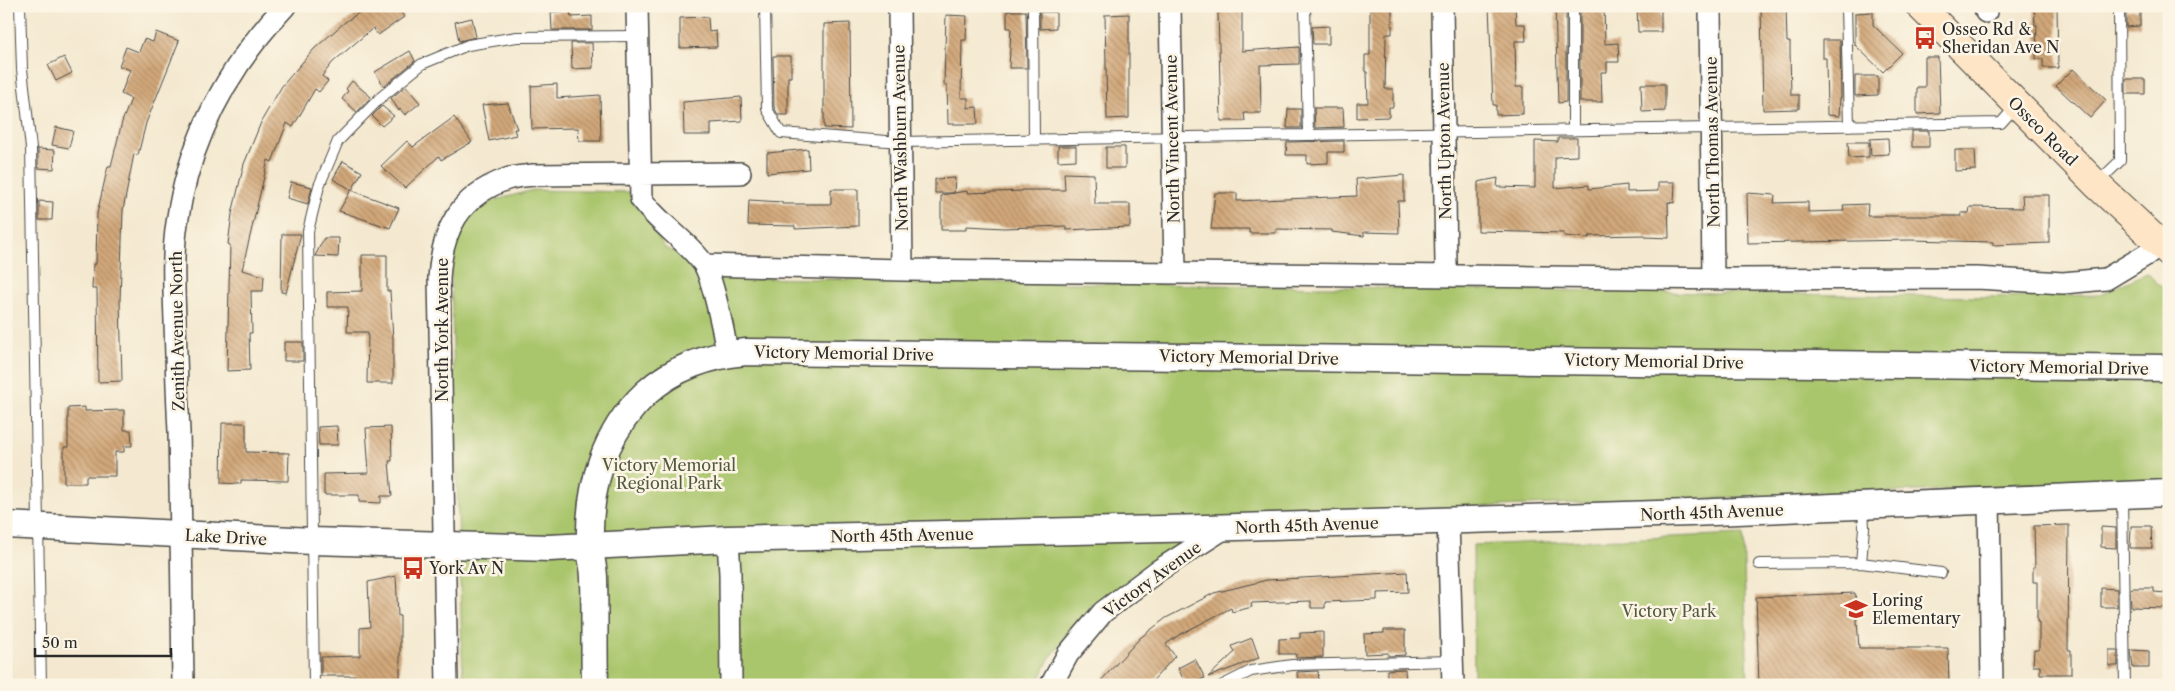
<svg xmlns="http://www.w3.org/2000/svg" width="2175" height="691" font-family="'Libre Caslon Text',serif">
<defs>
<pattern id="building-back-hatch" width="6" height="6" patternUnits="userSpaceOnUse" patternTransform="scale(1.25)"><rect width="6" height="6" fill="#d2a87a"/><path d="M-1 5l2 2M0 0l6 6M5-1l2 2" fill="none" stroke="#ab8964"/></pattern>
</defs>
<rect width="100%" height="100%" fill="#fcf5e5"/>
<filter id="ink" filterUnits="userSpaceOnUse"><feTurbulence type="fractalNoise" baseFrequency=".02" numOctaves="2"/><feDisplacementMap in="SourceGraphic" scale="10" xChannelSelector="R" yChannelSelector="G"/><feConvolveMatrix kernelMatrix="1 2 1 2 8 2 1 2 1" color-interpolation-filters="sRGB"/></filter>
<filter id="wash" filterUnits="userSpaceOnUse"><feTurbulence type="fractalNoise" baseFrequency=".0096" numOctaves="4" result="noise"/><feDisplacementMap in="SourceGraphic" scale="20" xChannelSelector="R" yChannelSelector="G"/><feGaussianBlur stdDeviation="1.12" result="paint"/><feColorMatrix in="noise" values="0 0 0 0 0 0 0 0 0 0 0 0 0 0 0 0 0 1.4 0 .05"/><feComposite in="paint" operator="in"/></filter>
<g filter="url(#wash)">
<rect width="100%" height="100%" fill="#f4e9d0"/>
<path fill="#aac66d" stroke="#6a784c" d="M533,190L629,192L665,248L705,265L751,278L1980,297L2098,295L2147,273L2169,294V482L1248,515L1151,565L1093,607L1049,659L1037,685H463L451,275L452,246L473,214L492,201Z
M1743,534L1748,685H1474L1473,545Z"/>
<g id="blocks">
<path fill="url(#building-back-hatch)" d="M369,6H397L404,17L378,35L373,28L333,62L322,76L328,81L319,92L315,89L293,127L287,123L272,162L268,160L242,270L264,276L263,291H251L252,333H249L250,370L227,371L230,245L228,244L232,214L244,164L262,120L282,86L314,49L345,22Z
M1489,6H1515L1516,24H1525L1526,41H1515L1516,87H1523V114L1496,115V105H1493Z
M1555,6H1566V102L1558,103Z
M1580,6H1604L1605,44L1618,43L1619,62H1607V72H1601L1602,102H1580Z
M1761,6H1786L1787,42H1790V51L1791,95H1799V109L1763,110Z
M2034,6H2057L2058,68H2043V59H2036L2037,25H2035Z
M1392,7V34H1386L1385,89H1393V107H1389V117L1357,118V103H1368L1367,72H1365V55H1370V8Z
M1637,7H1661V32H1638Z
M2140,9V26L2126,27V10Z
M570,11L571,17L592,16V30H552L551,12Z
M1007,11H1026L1027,68H1009L1011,28H1007Z
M1218,11H1242V51L1299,47V64L1260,65L1261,113H1244L1245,121H1221Z
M1040,12H1056V28L1040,29Z
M1873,12V25L1902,53L1883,72L1855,45V13Z
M1129,14V118L1107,119L1105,15Z
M946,15L967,16L966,40H962L961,98H968V108L977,107L978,124H948L947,85H944Z
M708,17L709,32L716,31L717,47L680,48V18Z
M472,18L476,37L459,41L455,22Z
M850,23L851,129L824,128V24Z
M1329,26V44H1313L1312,27Z
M156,32L179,41L146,123L138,155L134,154L123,210L120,300L122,381L98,382L97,289H92L93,264H96L97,214L108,166H111L122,122L131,99L121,94L130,70L119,66L126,47L139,52L144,39L153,42Z
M1823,40H1840L1841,98H1840L1839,116L1827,115L1826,58H1823Z
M571,43H592L593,68L572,69Z
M410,51L415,61L384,86L375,72Z
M773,56H791V77H788V115H778L774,107Z
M64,57L72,73L56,81L48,65Z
M1925,57H1938L1940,113L1917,114V87H1925Z
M2073,69L2106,100L2090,118L2056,86Z
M1855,76H1878V95L1855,96Z
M2126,79H2145V94H2126Z
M352,81L371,97L357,112L342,99L348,91L346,89Z
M557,84V98L600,95L601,141H579L578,128L532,129L531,86Z
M1641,84H1665V111L1642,112Z
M406,86L420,103L405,115L400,109L399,111L391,98Z
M741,97L742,121L711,123V135H684L683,102Z
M508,103L517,129H514L516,135L489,141L482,105Z
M382,106L394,116L382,126L372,116Z
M1314,108H1343L1344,127L1315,128Z
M1288,109H1301V128H1287Z
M454,117L472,142L441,160L439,156L405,188L381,166L407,141L413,147Z
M56,127L73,131L69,148L52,145Z
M1912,131H1929V147H1912Z
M1558,138H1577V156L1555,157V188L1589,185V189L1627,185V192L1658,191V182H1675L1674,203L1668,202L1669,238L1645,237V235L1589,236V238L1564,236V233L1478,231V182L1498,178L1497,187L1535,188V141L1558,142Z
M1888,138L1889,154L1871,155L1870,139Z
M1344,141V152H1328V163L1307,164V155H1286L1287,142Z
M1848,142H1869V157L1849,158Z
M1058,146H1076V160L1058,161Z
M1106,147H1125V168H1106Z
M38,149L55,150L54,169L38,168Z
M808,149L809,169L767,173V153Z
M1955,150H1975L1976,170L1955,171Z
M343,161L362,172L352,190L333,179Z
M1064,173L1094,174L1095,204H1130V227L1066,230V226L1004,228L966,226V230H941V195L967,191V193L1022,191V190H1065Z
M1404,175V201H1398L1399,233L1364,232V236L1332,232V230L1276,229V233H1249V229H1211L1215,193H1237V201L1357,196L1356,179Z
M955,178L954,193H935V179Z
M291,182L312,187L308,204L287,198Z
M831,189H858V226L795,229V226L748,225L749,200L782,202V204H831Z
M351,190L399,208L390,228L339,211Z
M1747,193L1775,195L1774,203L1808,202V212L1844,211L1843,205L1868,204L1867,216H1961V213H1969L1970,207L2023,208L2022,195H2049V243L1993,245V242L1910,240L1748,243Z
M39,201L53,202L52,220H39Z
M282,234H301L286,293L281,292Z
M324,238H339L338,257L315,256Z
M362,255H387V291H390L393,339V383H367L368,332H347L348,307H327V292L362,291Z
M284,342H303V361H284Z
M85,407V411L124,410V430H131L132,446H124V452H115V476H86V483H64V447H68V408Z
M222,423H246V452L289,453L288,481L241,480V484L221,483Z
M337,426L338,445H319L318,427Z
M391,427L392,461H389L392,496H381V503L359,502V495H324V474L369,473L366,428Z
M2069,525L2068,650H2071V674H2040V666H2033L2034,650H2039V622H2037V582H2033V567H2035L2034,526Z
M2131,526H2151L2152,548H2130Z
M2101,527L2116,528V548L2101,547Z
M1407,572L1408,592L1377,593V600L1325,602V608H1311V601L1251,603L1252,607L1232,612L1231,608L1179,635L1166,644L1175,656L1149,685H1097L1140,638L1166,618L1214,593L1267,580Z
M396,576L398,616H400V685H355V676H321V657L360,656V628L370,627L368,582Z
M2101,588L2117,589V607H2101Z
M2133,588H2154V592L2166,593V608L2131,607L2130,589Z
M1855,593L1859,648H1948L1949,685H1759L1756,597Z
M1384,630H1405V655L1388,656V653L1365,654L1364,634L1384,633Z
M1323,632V657L1296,658V654H1279V639L1300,638V633Z
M1252,638L1259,658L1208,677L1235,652L1232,646Z
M2109,650H2118V666H2109Z
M2131,650L2149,651V668H2133Z
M1195,659L1205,678L1186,685L1178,668Z
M1405,669L1406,685H1387V670Z
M1318,671L1319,685H1298L1297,672Z"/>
</g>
</g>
<g filter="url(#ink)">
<use href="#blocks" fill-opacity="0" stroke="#494844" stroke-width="1"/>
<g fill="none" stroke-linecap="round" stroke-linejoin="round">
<defs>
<path id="service" d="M20,6L22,69L31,148L41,685
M765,6L767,109L781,133L900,142L2001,123L2017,105
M1033,6L1034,138
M1305,6L1308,135
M1573,6V131
M1846,6L1849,126
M2097,183L2120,161L2119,6
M2122,497L2125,685
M1861,563L1864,528L1863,507
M1759,564L1861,563L1941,573
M314,685L308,231L319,186L338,141L380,98L422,64L468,45L517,37L638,36
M1223,685L1251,671L1292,665L1452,661"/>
<path id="minor" d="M637,6L641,199C658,223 685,239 703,263C712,275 725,337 727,354
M899,6L902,270
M1170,6L1175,272
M1442,6L1446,264L1448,276
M1710,6L1713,278
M1985,6L1986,12
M705,265L902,270L1738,279L1977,278L2063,283L2106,279L2146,255L2160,244
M1989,500L1992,685
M1448,520L1453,685
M728,539L730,574L731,685
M183,685C182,600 181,516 179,431C177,394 176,358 175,321C174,289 172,255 177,223C189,139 228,67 285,6
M447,685L439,278C442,230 459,196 507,179C515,176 526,176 534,175L740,173
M1051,685L1068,654L1103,612L1159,570L1225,528"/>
<path id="tertiary" d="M6,525L312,541L549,548L728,539L1206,528L1690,513L2169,493
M595,685C594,649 595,614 594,578C594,567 590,556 590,545C588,487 604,433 646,393C673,368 710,355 746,352L2169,368"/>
<path id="secondary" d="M1920,6L2096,184L2169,252"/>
</defs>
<use href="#service" stroke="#494844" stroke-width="12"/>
<use href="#minor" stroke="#494844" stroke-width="24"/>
<use href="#tertiary" stroke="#494844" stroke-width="29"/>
<use href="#secondary" stroke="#494844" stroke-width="30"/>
<use href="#service" stroke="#fff" stroke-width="10"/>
<use href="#minor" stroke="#fff" stroke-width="21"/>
<use href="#tertiary" stroke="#fff" stroke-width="26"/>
<use href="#secondary" stroke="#fde5c5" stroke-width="28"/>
</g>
</g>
<defs>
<symbol id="bus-bare" viewBox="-9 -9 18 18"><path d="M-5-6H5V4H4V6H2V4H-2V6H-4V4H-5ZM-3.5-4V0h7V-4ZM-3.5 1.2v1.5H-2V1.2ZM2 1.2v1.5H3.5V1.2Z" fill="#c8321e" stroke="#fcf5e5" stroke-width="2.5" paint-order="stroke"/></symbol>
<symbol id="school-bare" viewBox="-9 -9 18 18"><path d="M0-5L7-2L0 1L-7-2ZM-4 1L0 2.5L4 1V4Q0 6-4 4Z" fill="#c8321e" stroke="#fcf5e5" stroke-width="2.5" paint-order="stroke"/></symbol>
</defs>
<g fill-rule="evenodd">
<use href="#bus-bare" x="1909" y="22" width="32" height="32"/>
<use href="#bus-bare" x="397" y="552" width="32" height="32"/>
<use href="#school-bare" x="1840" y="593" width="32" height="32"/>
</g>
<g text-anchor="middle" stroke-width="5" stroke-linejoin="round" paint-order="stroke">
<g font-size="16" fill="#2b2b2b" stroke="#fcf5e5" text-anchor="start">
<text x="1942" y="35">Osseo Rd &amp;<tspan x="1942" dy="18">Sheridan Ave N</tspan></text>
<text x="429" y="574">York Av N</text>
<text x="1872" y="606">Loring<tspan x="1872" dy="18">Elementary</tspan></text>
</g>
<g font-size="16" fill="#2b2b2b" stroke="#fcf5e5">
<text transform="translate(2043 131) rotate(45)" y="6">Osseo Road</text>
<text transform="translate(900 138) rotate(-91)" y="6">North Washburn Avenue</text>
<text transform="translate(1172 139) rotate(-91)" y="6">North Vincent Avenue</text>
<text transform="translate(1444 141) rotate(-91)" y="6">North Upton Avenue</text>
<text transform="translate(1712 142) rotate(-91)" y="6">North Thomas Avenue</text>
<text transform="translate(442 330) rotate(-90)" y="6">North York Avenue</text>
<text transform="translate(177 331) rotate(-91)" y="6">Zenith Avenue North</text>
<text transform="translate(844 353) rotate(1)" y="6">Victory Memorial Drive</text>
<text transform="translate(1249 357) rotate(1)" y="6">Victory Memorial Drive</text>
<text transform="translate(1654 361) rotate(1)" y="6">Victory Memorial Drive</text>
<text transform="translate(2059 367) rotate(1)" y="6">Victory Memorial Drive</text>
<text transform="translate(1712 512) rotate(-2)" y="6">North 45th Avenue</text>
<text transform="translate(1307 525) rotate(-2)" y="6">North 45th Avenue</text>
<text transform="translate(902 535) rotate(-1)" y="6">North 45th Avenue</text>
<text transform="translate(226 537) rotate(3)" y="6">Lake Drive</text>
<text transform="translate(1152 579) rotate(-36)" y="6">Victory Avenue</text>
</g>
<g font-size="16" fill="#515a3f" stroke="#fcf5e5">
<text x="669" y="471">Victory Memorial<tspan x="669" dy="18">Regional Park</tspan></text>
<text x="1669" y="617">Victory Park</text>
</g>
</g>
<rect width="2175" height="691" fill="none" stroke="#fcf5e5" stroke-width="25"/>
<path d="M35 648v8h136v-8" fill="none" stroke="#2b2b2b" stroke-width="2.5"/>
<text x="42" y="648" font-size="15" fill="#2b2b2b" stroke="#fcf5e5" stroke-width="4" paint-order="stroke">50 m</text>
</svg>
